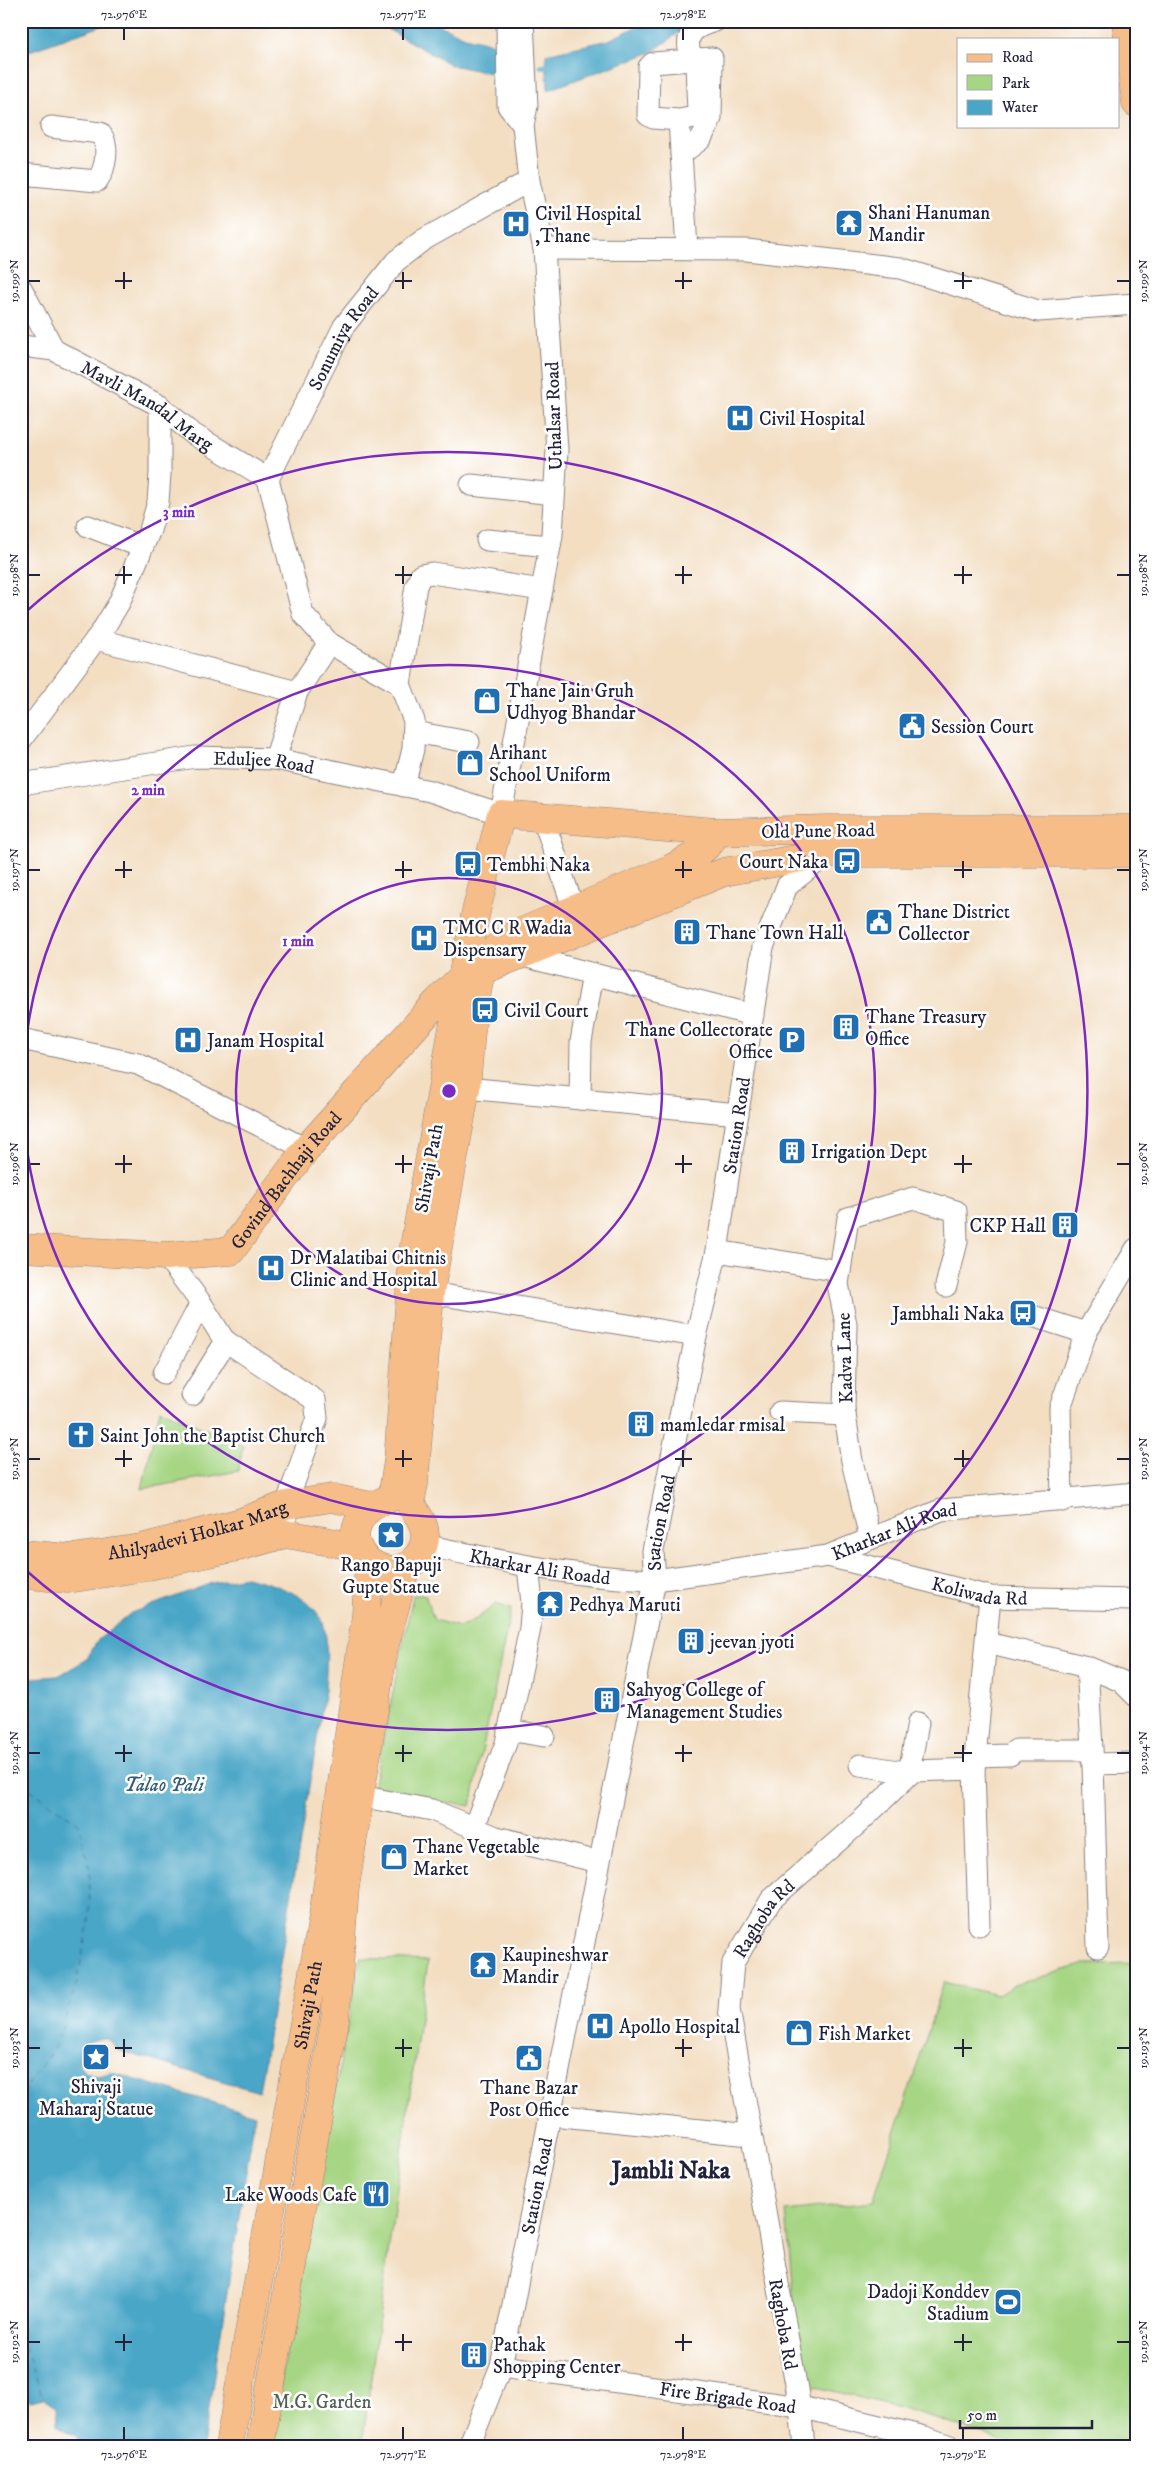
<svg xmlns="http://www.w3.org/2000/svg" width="1157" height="2467" font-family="'IM FELL DW Pica',serif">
<rect width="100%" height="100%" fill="#fff"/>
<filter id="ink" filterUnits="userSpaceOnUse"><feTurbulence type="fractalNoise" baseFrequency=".02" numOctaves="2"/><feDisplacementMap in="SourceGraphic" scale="10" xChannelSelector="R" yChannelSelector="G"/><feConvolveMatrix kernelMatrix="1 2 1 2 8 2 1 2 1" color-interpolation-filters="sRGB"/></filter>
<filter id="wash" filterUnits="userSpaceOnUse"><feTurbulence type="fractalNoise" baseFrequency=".0096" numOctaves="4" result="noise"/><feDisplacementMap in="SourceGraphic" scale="20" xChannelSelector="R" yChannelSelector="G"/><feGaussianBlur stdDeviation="1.12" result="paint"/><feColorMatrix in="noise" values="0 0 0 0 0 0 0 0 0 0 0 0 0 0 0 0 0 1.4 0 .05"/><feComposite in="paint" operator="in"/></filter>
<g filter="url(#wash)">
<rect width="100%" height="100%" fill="#f3dec2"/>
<path fill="#a6d583" stroke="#647c5f" d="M160,1409L243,1446L238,1471L142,1489Z
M413,1595H425L434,1620L460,1627L478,1618L496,1604L511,1609L471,1806L372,1793Z
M360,1958L428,1961L363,2437L359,2446H268Z
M1136,1963V2446H1022L886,2404L808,2385L799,2371L786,2211L873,2201L944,1982L998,1995L1014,1985L1085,1964Z"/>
<path fill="#48a6c7" stroke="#356481" d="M33,21H116L21,54V26Z
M373,21H431L465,37L494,44L495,74L451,65Z
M648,21H695L652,52L548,90L546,54L609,40Z
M246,1577C273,1584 304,1592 320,1617C330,1631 326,1673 325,1690L259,2092L117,2050L112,2042L104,2038C62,2042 79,2089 110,2072L255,2115L203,2446H80L77,2437L57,2425L56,2408L43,2398L31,2401L21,2399V1670L31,1678L58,1676L86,1660L98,1640L131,1613L212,1583Z"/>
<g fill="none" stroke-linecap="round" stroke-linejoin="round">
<path stroke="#48a6c7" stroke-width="5.5" d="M541,66L554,67"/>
<path stroke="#335d7a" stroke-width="1" stroke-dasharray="6 5" stroke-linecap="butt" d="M21,1783L79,1824L90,1872L89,1920L77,1982L57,2043L21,2095
M21,2336L43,2398"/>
</g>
</g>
<g filter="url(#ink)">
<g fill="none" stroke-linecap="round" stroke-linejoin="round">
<defs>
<g id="minor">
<path d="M523,21L527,106L523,125"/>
<path d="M679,120L695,117L698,111L696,65L691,60L653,63L649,67L648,115L653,118L679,120L687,249"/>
<path d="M681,154L701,139L711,118L712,58L700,59L691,56C683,33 695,27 715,21"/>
<path d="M21,174L97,181C106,169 110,145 100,133L51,127"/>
<path d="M544,249L747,250L900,268L1038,311L1136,304"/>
<path d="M21,288L54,350"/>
<path id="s1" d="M21,346L54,350L160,406L193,434L268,479"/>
<path id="s2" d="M268,479L344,326L396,261L423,240L529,181"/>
<path d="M268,479L303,614L329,643L400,684"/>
<path d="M471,485L554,494"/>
<path d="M88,526L142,547"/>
<path d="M487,540L550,546"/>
<path d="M96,639L297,692"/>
<path d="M414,732L469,742"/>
<path d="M21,740L102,631L119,603L150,530L158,502L160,474V406"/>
<path d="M275,759L297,692L329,643"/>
<path id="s3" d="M21,784L195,757L275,759L430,791L501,814L552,535L557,450L544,249L529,181L523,125L508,106L507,21"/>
<path d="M404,786L413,749L414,721L400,684L416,586L421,575L432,573L542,590"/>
<path d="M543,818L574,910"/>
<path d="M520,955L593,974"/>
<path d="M21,1039L138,1064L306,1149"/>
<path d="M466,1088L738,1114"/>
<path d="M580,1099L581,1042L593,974L753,1015"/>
<path d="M717,1251L840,1271"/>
<path d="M166,1256L201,1303L224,1340L315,1400L317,1418L286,1505V1519"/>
<path d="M430,1293L696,1336"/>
<path d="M1023,1313L1086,1333"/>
<path d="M164,1373L201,1303"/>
<path d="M192,1395L226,1341"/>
<path d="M780,1412L845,1415"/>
<path d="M1062,1501L1060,1408L1086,1333L1136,1249"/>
<path d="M870,1538L852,1461L844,1408L846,1324L838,1284L848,1218L913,1198L956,1211L957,1242L946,1286"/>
<path id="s4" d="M424,1545C500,1561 577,1578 655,1580L828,1556L941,1510L1136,1493"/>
<path id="s5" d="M828,1556L990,1597L1136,1600"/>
<path d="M987,1643L1087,1667L1121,1681L1136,1696"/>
<path d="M1087,1667L1093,1764L1136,1763"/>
<path d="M508,1730L544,1736"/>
<path d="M975,1756L1010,1755L1016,1750H1091"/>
<path d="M1093,1764L1098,1947"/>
<path d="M860,1765L905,1772L908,1775"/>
<path d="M974,1769L979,1925"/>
<path d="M913,1771L910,1767L918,1723"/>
<path d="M360,1796L432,1810L496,1837L599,1862"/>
<path d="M474,1827L506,1743L530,1628L532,1603L528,1567"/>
<path d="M552,2115L750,2135"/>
<path id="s6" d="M501,2366L800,2407L925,2437L950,2446"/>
<path id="s7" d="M469,2446L501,2366L655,1580L653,1551L696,1336L717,1251L763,947L787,886L828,853"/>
<path id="s8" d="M804,2446L800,2407L729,2009L733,1963L771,1900L863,1819L913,1771L974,1769L990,1597"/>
</g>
<g id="major">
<path d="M1126,21L1136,103"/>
<path d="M1136,829H828L715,832L501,814L477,907L462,977L413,1252L398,1461L392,1497C382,1502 370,1505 363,1515C333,1554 400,1596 422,1549C430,1532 421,1518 410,1504L414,1484L430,1293L466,1088L472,1020L481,971L724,872L828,853H1136"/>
<path d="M483,969L496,948L512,936L670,869L699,853L710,843L715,832"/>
<path id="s9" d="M21,1248L166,1256L231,1251L306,1149L437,1002L462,977"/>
<path id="s10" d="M21,1554L72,1558L141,1548L241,1522L286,1505L332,1498L371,1506"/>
<path d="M21,1574L68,1579L139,1568L242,1546L286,1534L358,1547"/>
<path id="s11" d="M229,2446L323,1916L366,1615L369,1563"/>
<path d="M260,2446L335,2020L345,1887L384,1648L406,1566"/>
</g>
</defs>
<use href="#minor" stroke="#8a807e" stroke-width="23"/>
<use href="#major" stroke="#8a807e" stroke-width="29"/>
<use href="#minor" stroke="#fff" stroke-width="21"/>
<use href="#major" stroke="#f7bd88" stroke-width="28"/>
</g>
</g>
<path fill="none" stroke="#22223b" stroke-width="2" d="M124,28V40M403,28V40M683,28V40M124,272V289M403,272V289M683,272V289M963,272V289M28,281H40M115,281H132M395,281H412M675,281H692M954,281H972M1117,281H1130M124,566V584M403,566V584M683,566V584M963,566V584M28,575H40M115,575H132M395,575H412M675,575H692M954,575H972M1117,575H1130M124,861V878M403,861V878M683,861V878M963,861V878M28,870H40M115,870H132M395,870H412M675,870H692M954,870H972M1117,870H1130M124,1155V1173M403,1155V1173M683,1155V1173M963,1155V1173M28,1164H40M115,1164H132M395,1164H412M675,1164H692M954,1164H972M1117,1164H1130M124,1450V1467M403,1450V1467M683,1450V1467M963,1450V1467M28,1459H40M115,1459H132M395,1459H412M675,1459H692M954,1459H972M1117,1459H1130M124,1745V1762M403,1745V1762M683,1745V1762M963,1745V1762M28,1753H40M115,1753H132M395,1753H412M675,1753H692M954,1753H972M1117,1753H1130M124,2039V2057M403,2039V2057M683,2039V2057M963,2039V2057M28,2048H40M115,2048H132M395,2048H412M675,2048H692M954,2048H972M1117,2048H1130M124,2334V2351M403,2334V2351M683,2334V2351M963,2334V2351M28,2342H40M115,2342H132M395,2342H412M675,2342H692M954,2342H972M1117,2342H1130M124,2427V2440M403,2427V2440M683,2427V2440M963,2427V2440"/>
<g fill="none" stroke="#7b2cbf" stroke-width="2.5">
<circle cx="449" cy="1091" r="213"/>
<circle cx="449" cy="1091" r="426"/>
<path d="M21 616A639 639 0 1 1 21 1566"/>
</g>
<defs>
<symbol id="temple-square" viewBox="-11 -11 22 22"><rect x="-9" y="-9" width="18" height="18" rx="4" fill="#1f6fb2" stroke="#fff"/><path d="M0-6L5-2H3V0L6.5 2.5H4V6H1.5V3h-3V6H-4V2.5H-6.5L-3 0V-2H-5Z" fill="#fff"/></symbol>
<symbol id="hospital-square" viewBox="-11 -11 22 22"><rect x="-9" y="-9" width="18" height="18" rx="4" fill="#1f6fb2" stroke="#fff"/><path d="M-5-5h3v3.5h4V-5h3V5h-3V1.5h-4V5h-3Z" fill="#fff"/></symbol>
<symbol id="shop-square" viewBox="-11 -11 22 22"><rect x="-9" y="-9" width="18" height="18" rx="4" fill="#1f6fb2" stroke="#fff"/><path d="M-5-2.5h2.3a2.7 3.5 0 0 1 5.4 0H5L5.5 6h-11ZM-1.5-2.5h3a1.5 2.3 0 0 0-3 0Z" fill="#fff"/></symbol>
<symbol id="civic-square" viewBox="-11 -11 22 22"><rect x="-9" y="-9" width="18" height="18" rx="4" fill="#1f6fb2" stroke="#fff"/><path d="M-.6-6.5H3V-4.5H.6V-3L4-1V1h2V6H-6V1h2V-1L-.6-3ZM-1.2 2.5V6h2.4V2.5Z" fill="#fff"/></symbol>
<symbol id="bus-square" viewBox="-11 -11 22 22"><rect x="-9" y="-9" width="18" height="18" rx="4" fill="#1f6fb2" stroke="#fff"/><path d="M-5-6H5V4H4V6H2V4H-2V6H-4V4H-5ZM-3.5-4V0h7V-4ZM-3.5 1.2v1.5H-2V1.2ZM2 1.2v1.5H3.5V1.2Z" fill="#fff"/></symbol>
<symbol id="building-square" viewBox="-11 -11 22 22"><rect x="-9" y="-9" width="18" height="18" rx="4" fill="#1f6fb2" stroke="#fff"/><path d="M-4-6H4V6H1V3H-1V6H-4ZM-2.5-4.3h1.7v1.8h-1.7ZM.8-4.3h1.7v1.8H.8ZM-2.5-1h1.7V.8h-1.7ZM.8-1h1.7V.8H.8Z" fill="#fff"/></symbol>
<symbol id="parking-square" viewBox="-11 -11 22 22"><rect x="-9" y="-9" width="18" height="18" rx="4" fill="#1f6fb2" stroke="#fff"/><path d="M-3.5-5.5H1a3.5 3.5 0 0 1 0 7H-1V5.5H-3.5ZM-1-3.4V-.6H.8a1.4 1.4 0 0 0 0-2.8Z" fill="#fff"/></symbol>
<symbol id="church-square" viewBox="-11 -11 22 22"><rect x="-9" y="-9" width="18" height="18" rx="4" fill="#1f6fb2" stroke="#fff"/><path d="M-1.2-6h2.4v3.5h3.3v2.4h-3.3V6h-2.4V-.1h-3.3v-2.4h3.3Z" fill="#fff"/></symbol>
<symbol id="sight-square" viewBox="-11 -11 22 22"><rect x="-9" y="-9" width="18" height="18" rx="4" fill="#1f6fb2" stroke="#fff"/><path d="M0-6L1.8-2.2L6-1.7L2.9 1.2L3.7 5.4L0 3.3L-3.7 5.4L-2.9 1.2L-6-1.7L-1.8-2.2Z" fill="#fff"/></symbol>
<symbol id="restaurant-square" viewBox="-11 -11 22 22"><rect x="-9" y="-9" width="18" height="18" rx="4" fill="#1f6fb2" stroke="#fff"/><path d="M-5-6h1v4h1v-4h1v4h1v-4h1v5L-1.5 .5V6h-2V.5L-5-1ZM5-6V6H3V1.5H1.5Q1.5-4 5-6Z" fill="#fff"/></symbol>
<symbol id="stadium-square" viewBox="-11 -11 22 22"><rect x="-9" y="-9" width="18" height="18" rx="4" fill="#1f6fb2" stroke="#fff"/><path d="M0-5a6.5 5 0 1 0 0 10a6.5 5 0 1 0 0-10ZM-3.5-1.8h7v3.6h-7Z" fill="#fff"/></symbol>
</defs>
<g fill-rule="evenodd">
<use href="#temple-square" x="833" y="207" width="32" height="32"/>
<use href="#hospital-square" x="500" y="208" width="32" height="32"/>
<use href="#hospital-square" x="724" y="402" width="32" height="32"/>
<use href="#shop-square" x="471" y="685" width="32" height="32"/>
<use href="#civic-square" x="896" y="710" width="32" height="32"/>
<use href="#shop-square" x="454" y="747" width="32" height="32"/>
<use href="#bus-square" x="831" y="845" width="32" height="32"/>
<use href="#bus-square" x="452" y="848" width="32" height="32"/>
<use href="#civic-square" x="863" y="906" width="32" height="32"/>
<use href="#building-square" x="671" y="916" width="32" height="32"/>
<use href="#hospital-square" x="408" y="922" width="32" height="32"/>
<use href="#bus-square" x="469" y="994" width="32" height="32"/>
<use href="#building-square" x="830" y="1011" width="32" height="32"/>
<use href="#hospital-square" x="172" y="1024" width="32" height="32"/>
<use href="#parking-square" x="776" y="1024" width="32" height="32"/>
<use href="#building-square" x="776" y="1135" width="32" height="32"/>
<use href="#building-square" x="1049" y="1209" width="32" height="32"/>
<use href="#hospital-square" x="255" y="1252" width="32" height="32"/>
<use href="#bus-square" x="1007" y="1297" width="32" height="32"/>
<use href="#building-square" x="625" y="1408" width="32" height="32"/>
<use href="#church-square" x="65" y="1419" width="32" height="32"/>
<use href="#sight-square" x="375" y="1519" width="32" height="32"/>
<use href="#temple-square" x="534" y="1588" width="32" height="32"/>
<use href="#building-square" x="675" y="1625" width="32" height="32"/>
<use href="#building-square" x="591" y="1684" width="32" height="32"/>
<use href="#shop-square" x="378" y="1841" width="32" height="32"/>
<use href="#temple-square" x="467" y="1949" width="32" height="32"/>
<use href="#hospital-square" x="584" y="2010" width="32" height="32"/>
<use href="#shop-square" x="783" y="2017" width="32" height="32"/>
<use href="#sight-square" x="80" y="2041" width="32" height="32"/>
<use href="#civic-square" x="513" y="2042" width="32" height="32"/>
<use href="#restaurant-square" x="360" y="2178" width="32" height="32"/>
<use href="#stadium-square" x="992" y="2286" width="32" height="32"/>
<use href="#building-square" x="458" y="2339" width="32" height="32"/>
</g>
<g text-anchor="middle" stroke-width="5" stroke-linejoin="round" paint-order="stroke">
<g font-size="19" fill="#22223b" stroke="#fff" text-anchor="start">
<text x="868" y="219">Shani Hanuman<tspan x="868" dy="22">Mandir</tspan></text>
<text x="535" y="220">Civil Hospital<tspan x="535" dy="22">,Thane</tspan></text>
<text x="759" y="425">Civil Hospital</text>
<text x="506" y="697">Thane Jain Gruh<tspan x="506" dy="22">Udhyog Bhandar</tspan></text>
<text x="931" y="733">Session Court</text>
<text x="489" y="759">Arihant<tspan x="489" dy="22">School Uniform</tspan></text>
<text x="828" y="868" text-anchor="end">Court Naka</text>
<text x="487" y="871">Tembhi Naka</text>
<text x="898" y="918">Thane District<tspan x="898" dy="22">Collector</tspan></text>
<text x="443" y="934">TMC C R Wadia<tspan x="443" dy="22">Dispensary</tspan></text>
<text x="706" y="939">Thane Town Hall</text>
<text x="504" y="1017">Civil Court</text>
<text x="865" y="1023">Thane Treasury<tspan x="865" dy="22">Office</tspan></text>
<text x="773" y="1036" text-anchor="end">Thane Collectorate<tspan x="773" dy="22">Office</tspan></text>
<text x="207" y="1047">Janam Hospital</text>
<text x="811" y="1158">Irrigation Dept</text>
<text x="1046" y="1232" text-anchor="end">CKP Hall</text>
<text x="290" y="1264">Dr Malatibai Chitnis<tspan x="290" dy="22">Clinic and Hospital</tspan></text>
<text x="1004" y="1320" text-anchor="end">Jambhali Naka</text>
<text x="660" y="1431">mamledar rmisal</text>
<text x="100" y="1442">Saint John the Baptist Church</text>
<text x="391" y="1571" text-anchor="middle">Rango Bapuji<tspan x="391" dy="22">Gupte Statue</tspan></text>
<text x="569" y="1611">Pedhya Maruti</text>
<text x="710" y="1648">jeevan jyoti</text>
<text x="626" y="1696">Sahyog College of<tspan x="626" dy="22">Management Studies</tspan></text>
<text x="413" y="1853">Thane Vegetable<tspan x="413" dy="22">Market</tspan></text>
<text x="502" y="1961">Kaupineshwar<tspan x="502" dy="22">Mandir</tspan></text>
<text x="619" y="2033">Apollo Hospital</text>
<text x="818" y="2040">Fish Market</text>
<text x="96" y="2093" text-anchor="middle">Shivaji<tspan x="96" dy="22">Maharaj Statue</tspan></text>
<text x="529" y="2094" text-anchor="middle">Thane Bazar<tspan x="529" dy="22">Post Office</tspan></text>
<text x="357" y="2201" text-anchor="end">Lake Woods Cafe</text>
<text x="989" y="2298" text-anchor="end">Dadoji Konddev<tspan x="989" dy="22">Stadium</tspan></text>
<text x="493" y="2351">Pathak<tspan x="493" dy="22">Shopping Center</tspan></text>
</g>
<g font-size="19" fill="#22223b" stroke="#fff">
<text dy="7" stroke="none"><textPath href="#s2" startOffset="160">Sonumiya Road</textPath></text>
<text dy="7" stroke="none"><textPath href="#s1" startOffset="142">Mavli Mandal Marg</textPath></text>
<text transform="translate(553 416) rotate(-92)" y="7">Uthalsar Road</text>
<text dy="7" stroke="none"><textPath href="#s3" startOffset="245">Eduljee Road</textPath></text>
<text transform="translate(818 830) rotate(-1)" y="7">Old Pune Road</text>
<text dy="7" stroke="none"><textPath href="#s7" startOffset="1350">Station Road</textPath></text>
<text transform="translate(428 1168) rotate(-80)" y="7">Shivaji Path</text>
<text dy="7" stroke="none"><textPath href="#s9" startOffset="300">Govind Bachhaji Road</textPath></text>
<text transform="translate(844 1358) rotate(-92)" y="7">Kadva Lane</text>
<text dy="7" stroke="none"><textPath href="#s7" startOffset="945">Station Road</textPath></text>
<text dy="7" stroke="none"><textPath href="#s10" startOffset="180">Ahilyadevi Holkar Marg</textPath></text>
<text dy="7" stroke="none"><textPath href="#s4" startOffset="480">Kharkar Ali Road</textPath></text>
<text dy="7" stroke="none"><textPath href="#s4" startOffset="118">Kharkar Ali Roadd</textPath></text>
<text dy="7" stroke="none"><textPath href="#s5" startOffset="156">Koliwada Rd</textPath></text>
<text dy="7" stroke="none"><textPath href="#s8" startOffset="544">Raghoba Rd</textPath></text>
<text dy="7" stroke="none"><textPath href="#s11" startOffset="448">Shivaji Path</textPath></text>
<text dy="7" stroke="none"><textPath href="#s7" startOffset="270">Station Road</textPath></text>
<text transform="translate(784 2324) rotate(80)" y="7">Raghoba Rd</text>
<text dy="7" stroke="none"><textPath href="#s6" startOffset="229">Fire Brigade Road</textPath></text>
</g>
<g font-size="19" fill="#506154" stroke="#fff">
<text x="322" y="2408">M.G. Garden</text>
</g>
<g font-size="20" font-style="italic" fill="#335d7a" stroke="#fff">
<text x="164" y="1791">Talao Pali</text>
</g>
<g font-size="24" font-weight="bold" fill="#22223b" stroke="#fff">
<text x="671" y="2178">Jambli Naka</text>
</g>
</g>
<circle cx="449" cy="1091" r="8" fill="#7b2cbf" stroke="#fff" stroke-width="2.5"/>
<g font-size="15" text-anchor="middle" font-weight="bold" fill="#7b2cbf" stroke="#fff" stroke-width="5" stroke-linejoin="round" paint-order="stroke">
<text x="179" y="517">3 min</text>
<text x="148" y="795">2 min</text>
<text x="298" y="946">1 min</text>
</g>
<rect width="1157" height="2467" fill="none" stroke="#fff" stroke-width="55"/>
<rect x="957" y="38" width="162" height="90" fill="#ffffff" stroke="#a7a7b1"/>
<rect x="967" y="54" width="25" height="8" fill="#f7bd88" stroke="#a7a7b1"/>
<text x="1002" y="62" font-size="15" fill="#22223b">Road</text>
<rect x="967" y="75" width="25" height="15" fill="#a6d583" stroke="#a7a7b1"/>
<text x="1002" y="88" font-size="15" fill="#22223b">Park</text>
<rect x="967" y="100" width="25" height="15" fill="#48a6c7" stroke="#a7a7b1"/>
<text x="1002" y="112" font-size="15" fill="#22223b">Water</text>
<path d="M960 2420v8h132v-8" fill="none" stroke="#22223b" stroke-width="2.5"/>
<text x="967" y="2420" font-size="15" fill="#22223b" stroke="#ffffff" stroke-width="4" paint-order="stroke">50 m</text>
<rect x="28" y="28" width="1102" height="2412" fill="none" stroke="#22223b" stroke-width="2"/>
<g font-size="12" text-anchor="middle" fill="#22223b">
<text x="124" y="18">72.976°E</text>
<text x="403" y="18">72.977°E</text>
<text x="683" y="18">72.978°E</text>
<text transform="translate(14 281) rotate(-90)" y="4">19.199°N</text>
<text transform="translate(1143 281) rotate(-90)" y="4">19.199°N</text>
<text transform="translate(14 575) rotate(-90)" y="4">19.198°N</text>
<text transform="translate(1143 575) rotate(-90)" y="4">19.198°N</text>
<text transform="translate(14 870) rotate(-90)" y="4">19.197°N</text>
<text transform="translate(1143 870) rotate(-90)" y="4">19.197°N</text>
<text transform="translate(14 1164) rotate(-90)" y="4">19.196°N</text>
<text transform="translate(1143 1164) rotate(-90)" y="4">19.196°N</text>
<text transform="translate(14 1459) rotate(-90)" y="4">19.195°N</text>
<text transform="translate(1143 1459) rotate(-90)" y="4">19.195°N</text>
<text transform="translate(14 1753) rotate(-90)" y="4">19.194°N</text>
<text transform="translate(1143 1753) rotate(-90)" y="4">19.194°N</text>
<text transform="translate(14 2048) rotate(-90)" y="4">19.193°N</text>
<text transform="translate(1143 2048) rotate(-90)" y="4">19.193°N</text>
<text transform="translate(14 2342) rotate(-90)" y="4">19.192°N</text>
<text transform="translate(1143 2342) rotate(-90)" y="4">19.192°N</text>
<text x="124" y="2458">72.976°E</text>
<text x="403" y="2458">72.977°E</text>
<text x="683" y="2458">72.978°E</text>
<text x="963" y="2458">72.979°E</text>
</g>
</svg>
